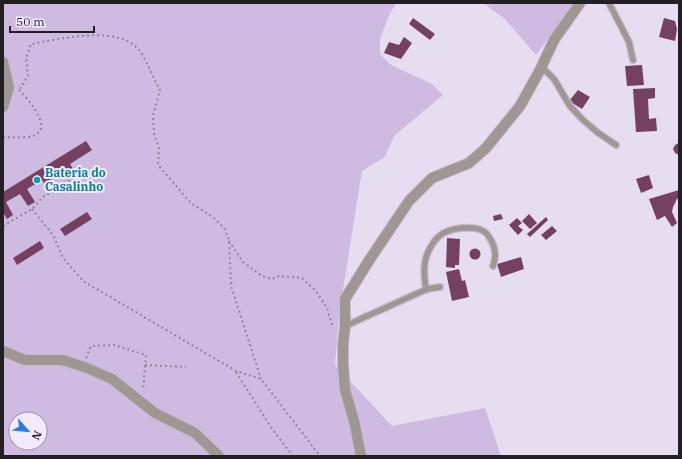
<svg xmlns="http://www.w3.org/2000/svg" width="682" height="459" font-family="'IBM Plex Serif',serif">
<rect width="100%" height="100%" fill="#e7ddf0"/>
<path fill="#cfbae2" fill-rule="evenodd" d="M3,3H397L390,13L380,39V54L391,65L432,84L443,95L394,136L385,157L362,171L339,314L335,365L392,426L485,408L501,456H3ZM16,419H40V443H16Z
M483,3H576L536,55L505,19Z"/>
<path fill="#754062" d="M413,18L435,34L430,40L409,24Z
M664,18L675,21L677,29L675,41L659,37Z
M404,37L412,43L401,59L384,53L389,42L399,45Z
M642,65L644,85L627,86L625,66Z
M655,88V98L648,99L649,119L656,118L657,131L636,132L633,89Z
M578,90L590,97L582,109L569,101Z
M86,141L92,150L70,164L77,175L71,179L64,167L49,176L56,189L50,193L42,180L27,189L35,202L28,206L20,194L6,202L13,215L7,219L3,212V192Z
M679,143V155L675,153L673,149L675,145Z
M649,175L653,188L641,193L636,179Z
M679,190V198L677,199L673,207L672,212L677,223L672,227L665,216L657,220L649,199Z
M87,212L92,219L65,236L60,229Z
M501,214L503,219L494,221L493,216Z
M529,214L537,223L530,229L522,221Z
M546,217L548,220L530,237L527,234Z
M517,218L522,223L518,226L523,230L518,235L509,225Z
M552,226L557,231L546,240L541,235Z
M447,238L460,239L459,265H455V268L446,267Z
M40,241L44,248L17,265L13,258Z
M469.5 254a5.5 5.5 0 1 1 11 0a5.5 5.5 0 1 1-11 0Z
M521,257L524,269L501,277L497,264Z
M459,269L462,281L465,280L469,297L452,301L446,272Z"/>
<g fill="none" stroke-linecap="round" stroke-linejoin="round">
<defs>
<path id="service" d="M609,3L629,42L633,60
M542,67L554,79L570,106L583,120L597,132L616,145
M426,290C425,281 423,271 425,262C426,254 432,243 438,237C447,228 477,223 487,234C489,236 490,239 492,242C496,250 496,258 493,266
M345,326L427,289L440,287"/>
<path id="minor" d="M3,62L9,87L3,107
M3,351L25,360H63L87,368L112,379L155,413L195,433L219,456
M361,456L354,421L345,390L343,364V345L345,326V299L370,259L409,201L432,178L469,163L486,148L520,106L540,70L554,40L580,3"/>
</defs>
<use href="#service" stroke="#c4bbcb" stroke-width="8"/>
<use href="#minor" stroke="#c4bbcb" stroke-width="12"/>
<path stroke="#8f8895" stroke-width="2" stroke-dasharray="2 3" stroke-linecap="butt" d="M20,89L28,76L26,58L31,44C60,39 119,24 140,51C148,63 153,78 160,90L153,116L154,133L159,148L158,165L191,203L214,218L224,228L229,240L231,286L261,379
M3,137C12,137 26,139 35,135C53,127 27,98 19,90
M32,209L53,235L63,258L83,281L236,371L261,379L320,456
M3,226L32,209L44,196L59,188L63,183L77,177L88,167
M229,241L243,262L262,276L272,279L279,276L302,278L316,291L327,308L333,328
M86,358L91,346L114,345L146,355L143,390
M145,365L186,367
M236,372L270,426L293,456"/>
<use href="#service" stroke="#a09694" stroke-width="5.5"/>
<use href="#minor" stroke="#a09694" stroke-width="10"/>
</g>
<circle fill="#0f9aa8" stroke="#f4eafe" stroke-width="1.5" cx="37" cy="180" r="4"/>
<g text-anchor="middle" stroke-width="4" stroke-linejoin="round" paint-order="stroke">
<g font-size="12" font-weight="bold" fill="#0d838f" stroke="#f4eafe" text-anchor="start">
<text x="45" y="177">Bateria do<tspan x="45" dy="14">Casalinho</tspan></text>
</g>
</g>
<rect width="682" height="459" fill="none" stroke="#221f25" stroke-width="8"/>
<g transform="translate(28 431) rotate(117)"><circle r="19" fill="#f4eafe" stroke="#a099a7"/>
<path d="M0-3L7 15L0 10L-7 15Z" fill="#2b7be6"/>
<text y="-6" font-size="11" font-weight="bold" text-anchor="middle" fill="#221f25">N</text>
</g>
<path d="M10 26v6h84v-6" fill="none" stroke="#221f25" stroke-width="2"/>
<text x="16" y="26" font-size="12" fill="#221f25" stroke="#f4eafe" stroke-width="3" paint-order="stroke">50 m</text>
</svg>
